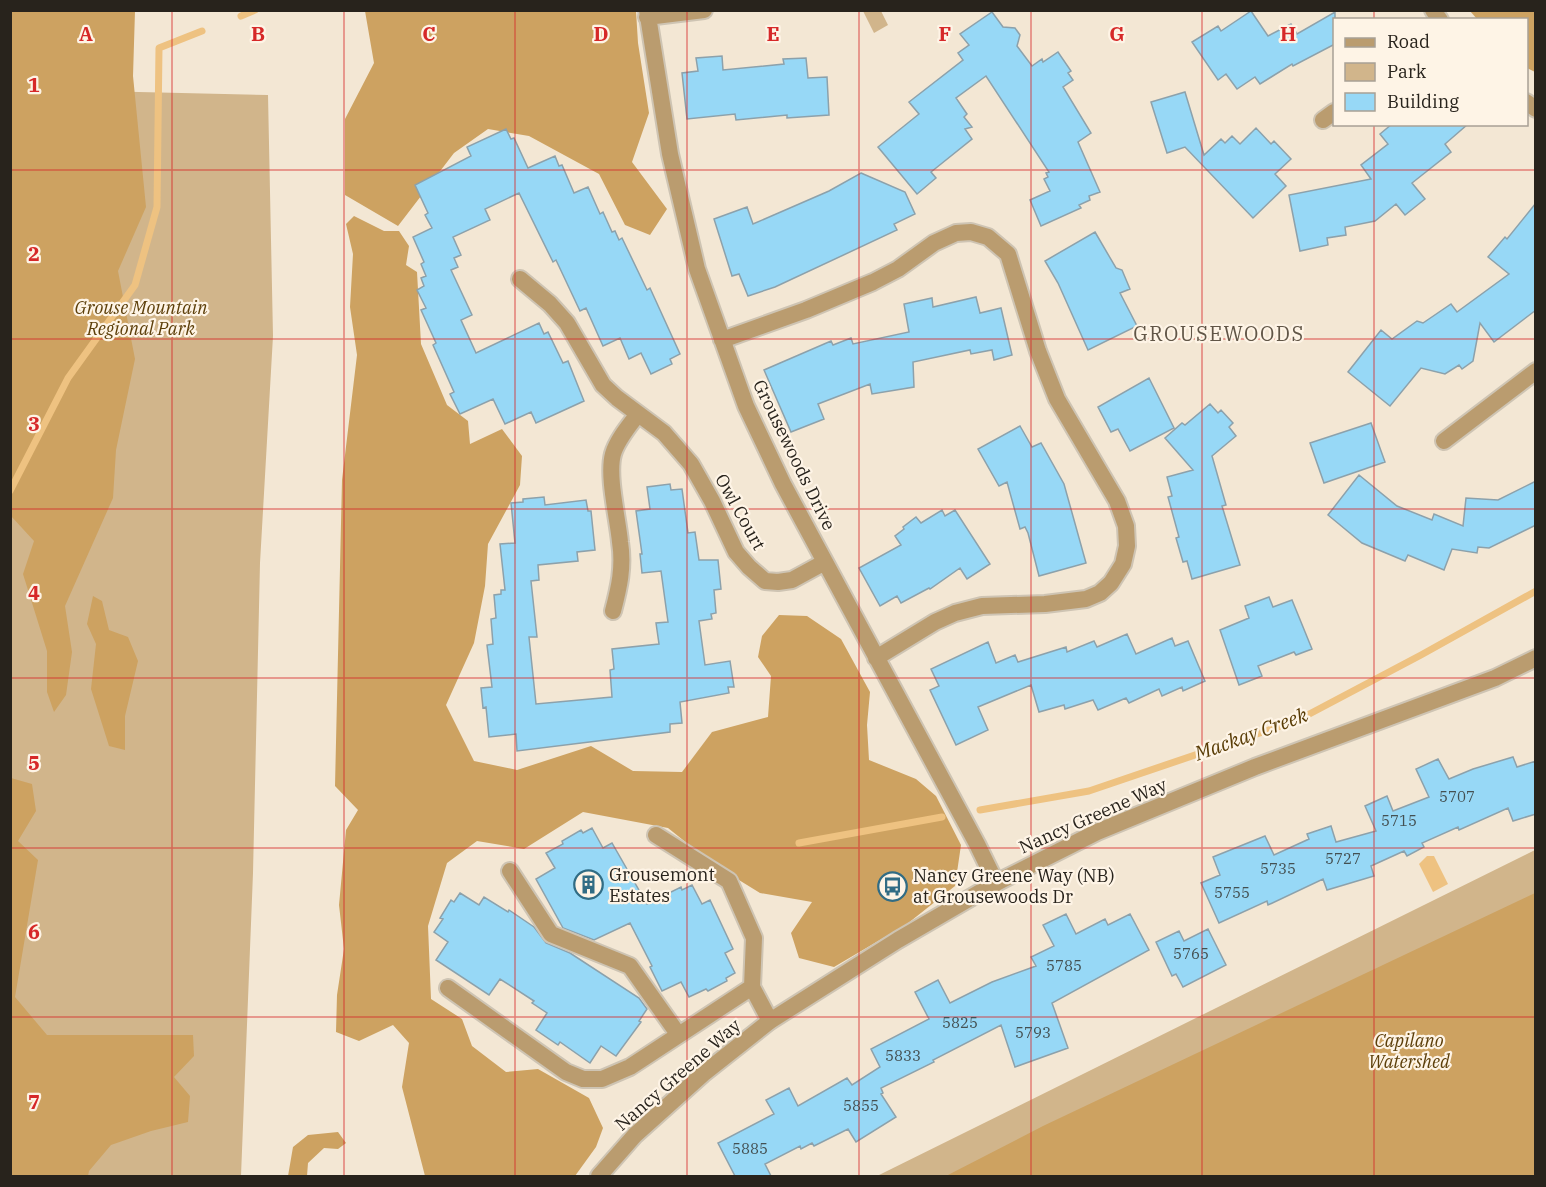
<svg xmlns="http://www.w3.org/2000/svg" width="1546" height="1187" font-family="'IBM Plex Serif',serif">
<rect width="100%" height="100%" fill="#f3e7d4"/>
<path fill="#d1b58b" d="M863,11H881L888,25L874,33Z
M11,89L268,95L273,336L260,563L253,873L241,1176H11Z
M1535,850V1176H877Z"/>
<path fill="#cda261" d="M11,10L135,11L133,76L146,207L118,271L135,359L116,450L113,498L65,606L72,652L66,695L54,712L47,692V651L23,574L34,541L11,516Z
M365,11H636L638,43L649,113L632,162L667,209L650,235L625,225L599,174L529,136L488,129L454,153L398,226L345,195V119L374,63Z
M1470,11H1535V72L1527,68L1526,20L1477,19Z
M354,216L384,231H399L409,246L406,265L417,272L421,344L447,405L468,421L470,444L502,429L522,456L520,485L488,544L485,586L474,643L446,705L474,761L517,770L591,746L633,771L682,772L712,732L768,717L771,676L758,657L762,636L779,615L807,616L841,639L870,692L867,725L869,760L916,779L936,796L961,845L955,886L907,924L834,967L799,958L791,933L812,902L760,893L713,864L668,828L583,812L524,849L477,841L447,863L428,926L431,999L462,1019L472,1046L506,1072L538,1069L589,1098L603,1128L596,1147L575,1176H425L402,1087L409,1043L393,1025L359,1041L336,1032L337,995L344,949L339,905L346,830L358,810L335,786L342,480L357,355L350,307L353,254L346,224Z
M93,596L102,601L109,630L128,637L138,661L125,716V750L109,746L91,689L96,644L87,624Z
M11,778L32,784L36,811L18,841L38,860L15,997L47,1035H193L194,1056L174,1077L190,1096L188,1122L151,1131L111,1145L89,1171L88,1176H11Z
M1535,893V1176H946L1043,1126Z
M338,1132L346,1143L338,1149L324,1148L308,1163L307,1176H288L293,1147L308,1135Z"/>
<path fill="#eec281" d="M1427,856H1434L1448,884L1433,892L1419,864Z"/>
<g fill="none" stroke-linecap="round" stroke-linejoin="round">
<path stroke="#eec281" stroke-width="7" d="M241,16L255,10
M10,491L68,378L135,285L157,207L159,48L202,31
M980,810L1089,791L1298,720L1421,655L1536,591
M799,843L942,817"/>
</g>
<path fill="#97d8f6" stroke="#8ca1ab" stroke-width="1.5" d="M1251,11L1268,36L1291,24L1297,34L1335,12V44L1293,66L1292,64L1260,84L1255,77L1237,89L1226,74L1218,80L1192,42L1218,26L1221,31Z
M992,12L1003,27L1015,28L1020,35L1017,46L1032,66L1042,59L1043,62L1058,52L1071,71L1068,73L1073,80L1063,87L1091,133L1078,142L1100,192L1089,196L1090,200L1079,205L1081,208L1041,226L1030,200L1050,191L1044,179L1048,177L1046,173L1049,172L986,76L956,98L967,114L964,117L972,127L965,129L972,139L931,172L936,178L917,194L878,147L919,114L909,102L963,60L958,53L969,45L960,34Z
M722,56L723,70L784,64L783,59L806,58L808,78L827,77L829,115L787,118V115L736,120L735,114L687,119L682,73L698,71L696,58Z
M1185,92L1204,155L1221,139L1225,143L1232,136L1240,144L1256,128L1271,144L1274,141L1291,159L1275,174L1286,186L1253,218L1185,147L1167,153L1151,102Z
M1392,124H1468L1445,144L1451,152L1412,183L1425,199L1405,215L1396,204L1375,221L1345,227L1346,235L1327,238L1328,245L1300,251L1289,195L1371,179L1361,165L1388,144L1380,134Z
M506,129L511,139L514,138L528,168L555,156L559,166L562,165L574,193L588,187L600,214L603,212L612,232L615,231L619,240L622,238L647,290L650,288L680,354L670,359L672,364L651,374L641,353L629,359L620,338L603,346L586,308L580,311L556,260L553,262L519,193L485,209L490,220L453,237L461,255L454,258L458,267L451,270L472,315L461,320L476,353L539,323L544,334L548,332L563,363L568,361L584,401L536,423L531,412L505,424L493,399L460,414L450,394L454,392L433,345L436,343L421,310L426,308L417,290L424,286L421,278L426,276L421,264L424,262L413,237L432,228L425,215L428,213L415,185L471,156L467,147Z
M861,173L905,192L915,214L894,224L897,230L775,287L748,296L739,274L732,276L714,219L747,207L753,224L829,191Z
M1536,203V310L1494,342L1480,323L1473,361L1462,369L1459,365L1445,374L1421,368L1390,406L1348,372L1381,330L1392,339L1417,321L1423,323L1451,304L1457,312L1509,274L1488,257L1505,237L1507,239Z
M1095,232L1116,268L1122,270L1130,289L1120,293L1137,326L1088,350L1058,283L1045,261Z
M976,297L980,313L1001,308L1012,355L994,360L992,350L971,354L970,350L913,362L914,387L872,394L870,384L818,404L824,419L791,432L764,370L831,341L833,345L851,338L853,344L909,332L904,304L932,298L933,307Z
M1149,378L1174,428L1130,451L1118,429L1111,432L1098,407Z
M1210,404L1218,413L1221,410L1233,423L1229,427L1236,436L1212,456L1226,505L1222,506L1240,565L1192,579L1187,561L1183,562L1176,538L1179,537L1168,497L1172,496L1167,477L1193,470L1165,438L1182,423L1185,425Z
M1371,423L1385,462L1324,483L1310,443Z
M1020,426L1032,447L1041,443L1064,484L1086,563L1039,576L1028,533L1025,527L1020,529L1007,482L999,486L978,449Z
M1359,475L1397,506L1432,520L1434,514L1463,526L1466,498L1498,500L1536,481V525L1489,548L1478,547L1477,553L1452,549L1444,570L1408,555L1405,561L1362,543L1328,515Z
M670,484L671,490L682,489L688,533L695,532L699,560H718L721,589L714,590L716,613L711,614L712,619L699,621L705,665L730,661L734,687H728L729,693L680,702L682,723L670,724V732L517,751L516,734L489,737L486,707L483,708L481,688L492,687L487,645L493,644L491,619L496,618L494,595L501,594V590H505L500,544L515,543L511,503L523,502V499L544,497L545,505L586,500L588,511H591L595,550L577,552L578,561L538,565L539,580L531,581L537,637H529L536,704L612,697L610,670L614,669L612,649L659,644L656,623L668,622L661,571L642,573L640,554H642L636,511L650,509L647,487Z
M942,510L945,516L955,510L990,564L967,579L960,568L930,589L929,588L901,603L897,596L880,606L859,568L901,545L895,536L904,529L903,527L916,517L921,523Z
M1269,597L1273,607L1292,600L1312,649L1296,655L1294,652L1258,666L1262,676L1239,685L1220,630L1249,618L1245,606Z
M1127,634L1136,654L1172,638L1175,646L1188,641L1205,681L1183,691L1182,687L1162,696L1159,689L1129,703L1126,698L1098,710L1093,700L1065,709L1064,705L1039,712L1031,685L978,707L988,730L956,745L930,690L939,686L931,669L988,642L996,663L1015,655L1018,662L1066,647L1067,652L1094,641L1097,647Z
M1513,757L1517,767L1536,761V814L1513,821L1508,808L1459,830L1458,827L1422,843L1424,847L1407,856L1404,851L1371,866L1374,876L1327,890L1323,879L1268,905L1267,901L1219,923L1201,883L1220,875L1213,857L1265,836L1274,855L1309,839L1307,834L1331,826L1336,842L1376,831L1365,806L1387,796L1393,811L1429,797L1416,769L1438,759L1449,779L1473,769Z
M592,828L603,848L612,843L647,904L681,887L682,890L692,885L702,904L710,900L733,949L725,953L735,973L726,978L727,981L708,991L706,989L689,997L681,982L662,991L650,967L652,966L630,923L594,940L563,928L536,879L555,868L546,853L563,844L562,841L581,830L583,833Z
M460,893L479,905L484,897L508,912L509,910L534,927L546,943L570,953L639,998L647,1009L639,1021L641,1022L616,1056L601,1046L590,1063L560,1042L558,1045L536,1030L547,1013L532,1003L534,1001L500,979L489,995L436,960L448,942L434,932L443,919L440,918L451,900L454,902Z
M1066,914L1076,934L1105,919L1108,925L1130,914L1149,950L1052,1003L1068,1048L1015,1067L1001,1025L933,1060L934,1062L881,1088L883,1093L881,1094L896,1117L856,1142L848,1129L814,1146L812,1143L801,1149L800,1146L765,1164L771,1176H735L718,1143L774,1114L766,1100L789,1088L798,1106L847,1078L852,1085L880,1067L871,1049L929,1019L915,992L938,980L950,1003L992,982L1036,966L1031,957L1054,946L1043,925Z
M1208,929L1226,965L1183,987L1176,974L1172,976L1156,942L1179,931L1184,941Z"/>
<g fill="none" stroke-linecap="round" stroke-linejoin="round">
<defs>
<path id="minor" d="M647,10L670,154L697,269L746,406L783,484L977,844L996,883
M1433,10L1440,20
M647,17L704,10
M1526,102L1536,109
M1323,120L1334,112
M520,279L550,304L567,323L603,385L617,398L664,433L691,464L712,501L736,552L749,567L765,581L778,582L792,580L825,562
M722,340L806,310L873,282L898,269L934,243L956,233L971,232L988,237L1008,254L1038,351L1057,399L1117,501L1126,526L1127,546L1123,564L1111,583L1100,593L1086,599L1045,604L982,606L955,613L935,622L876,658
M1444,441L1536,371
M613,611C619,588 624,567 620,542C618,519 607,476 613,454C617,440 629,426 638,414
M510,871L551,934L630,966L678,1034
M752,987L770,1021
M448,988L566,1072L583,1079H602L630,1067L752,987L754,938L729,881L656,835"/>
<path id="tertiary" d="M599,1176L635,1135L703,1074L770,1021L898,940L996,883L1097,832L1255,767L1495,678L1536,658"/>
</defs>
<use href="#minor" stroke="#cec4b3" stroke-width="20"/>
<use href="#tertiary" stroke="#cec4b3" stroke-width="20"/>
<use href="#minor" stroke="#ba9c6f" stroke-width="16"/>
<use href="#tertiary" stroke="#ba9c6f" stroke-width="16"/>
</g>
<path fill="none" stroke="#d62828" stroke-width="1.5" stroke-opacity="0.55" d="M172,10V1176M344,10V1176M515,10V1176M687,10V1176M859,10V1176M1031,10V1176M1202,10V1176M1374,10V20M1374,124V1176M10,170H1536M10,339H1536M10,509H1536M10,678H1536M10,848H1536M10,1017H1536"/>
<defs>
<symbol id="building-ring" viewBox="-11 -11 22 22"><circle r="9.5" fill="#fef4e6" stroke="#316c84" stroke-width="1.5"/><path d="M-4-6H4V6H1V3H-1V6H-4ZM-2.5-4.3h1.7v1.8h-1.7ZM.8-4.3h1.7v1.8H.8ZM-2.5-1h1.7V.8h-1.7ZM.8-1h1.7V.8H.8Z" fill="#316c84"/></symbol>
<symbol id="bus-ring" viewBox="-11 -11 22 22"><circle r="9.5" fill="#fef4e6" stroke="#316c84" stroke-width="1.5"/><path d="M-5-6H5V4H4V6H2V4H-2V6H-4V4H-5ZM-3.5-4V0h7V-4ZM-3.5 1.2v1.5H-2V1.2ZM2 1.2v1.5H3.5V1.2Z" fill="#316c84"/></symbol>
</defs>
<g fill-rule="evenodd">
<use href="#building-ring" x="572" y="868" width="33" height="33"/>
<use href="#bus-ring" x="876" y="870" width="33" height="33"/>
</g>
<g text-anchor="middle" stroke-width="4.5" stroke-linejoin="round" paint-order="stroke">
<g font-size="15" fill="#445052">
<text x="1457" y="802">5707</text>
<text x="1399" y="826">5715</text>
<text x="1343" y="864">5727</text>
<text x="1278" y="874">5735</text>
<text x="1232" y="898">5755</text>
<text x="1191" y="959">5765</text>
<text x="1064" y="971">5785</text>
<text x="960" y="1028">5825</text>
<text x="1033" y="1038">5793</text>
<text x="903" y="1061">5833</text>
<text x="861" y="1111">5855</text>
<text x="750" y="1154">5885</text>
</g>
<g font-size="18" font-style="italic" fill="#5d3f0a" stroke="#fef4e6">
<text x="141" y="314">Grouse Mountain<tspan x="141" dy="21">Regional Park</tspan></text>
<text x="1409" y="1047">Capilano<tspan x="1409" dy="21">Watershed</tspan></text>
</g>
<g font-size="18" fill="#28231c" stroke="#fef4e6">
<text transform="translate(794 455) rotate(64)" y="6">Grousewoods Drive</text>
<text transform="translate(740 512) rotate(61)" y="6">Owl Court</text>
<text transform="translate(1093 816) rotate(-24)" y="6">Nancy Greene Way</text>
<text transform="translate(678 1075) rotate(-41)" y="6">Nancy Greene Way</text>
</g>
<g font-size="18" fill="#28231c" stroke="#fef4e6" text-anchor="start">
<text x="609" y="881">Grousemont<tspan x="609" dy="21">Estates</tspan></text>
<text x="913" y="882">Nancy Greene Way (NB)<tspan x="913" dy="21">at Grousewoods Dr</tspan></text>
</g>
<g font-size="20" letter-spacing="1.5" fill="#615647" stroke="#fef4e6">
<text x="1219" y="341">GROUSEWOODS</text>
</g>
<g font-size="20" font-style="italic" fill="#593c05" stroke="#fef4e6">
<text transform="translate(1251 734) rotate(-20)" y="7">Mackay Creek</text>
</g>
</g>
<g font-size="20" text-anchor="middle" font-weight="bold" fill="#d62828" stroke="#fef4e6" stroke-width="4.5" stroke-linejoin="round" paint-order="stroke">
<text x="86" y="41">A</text>
<text x="258" y="41">B</text>
<text x="429" y="41">C</text>
<text x="601" y="41">D</text>
<text x="773" y="41">E</text>
<text x="945" y="41">F</text>
<text x="1117" y="41">G</text>
<text x="1288" y="41">H</text>
<text x="34" y="92">1</text>
<text x="34" y="261">2</text>
<text x="34" y="431">3</text>
<text x="34" y="600">4</text>
<text x="34" y="770">5</text>
<text x="34" y="939">6</text>
<text x="34" y="1109">7</text>
</g>
<rect width="1546" height="1187" fill="none" stroke="#28231c" stroke-width="24"/>
<rect x="1333" y="18" width="195" height="108" fill="#fef4e6" stroke="#a8a095" stroke-width="1.5"/>
<rect x="1345" y="38" width="30" height="9" fill="#ba9c6f" stroke="#a8a095" stroke-width="1.5"/>
<text x="1387" y="48" font-size="18" fill="#28231c">Road</text>
<rect x="1345" y="63" width="30" height="18" fill="#d1b58b" stroke="#a8a095" stroke-width="1.5"/>
<text x="1387" y="78" font-size="18" fill="#28231c">Park</text>
<rect x="1345" y="93" width="30" height="18" fill="#97d8f6" stroke="#a8a095" stroke-width="1.5"/>
<text x="1387" y="108" font-size="18" fill="#28231c">Building</text>
</svg>
